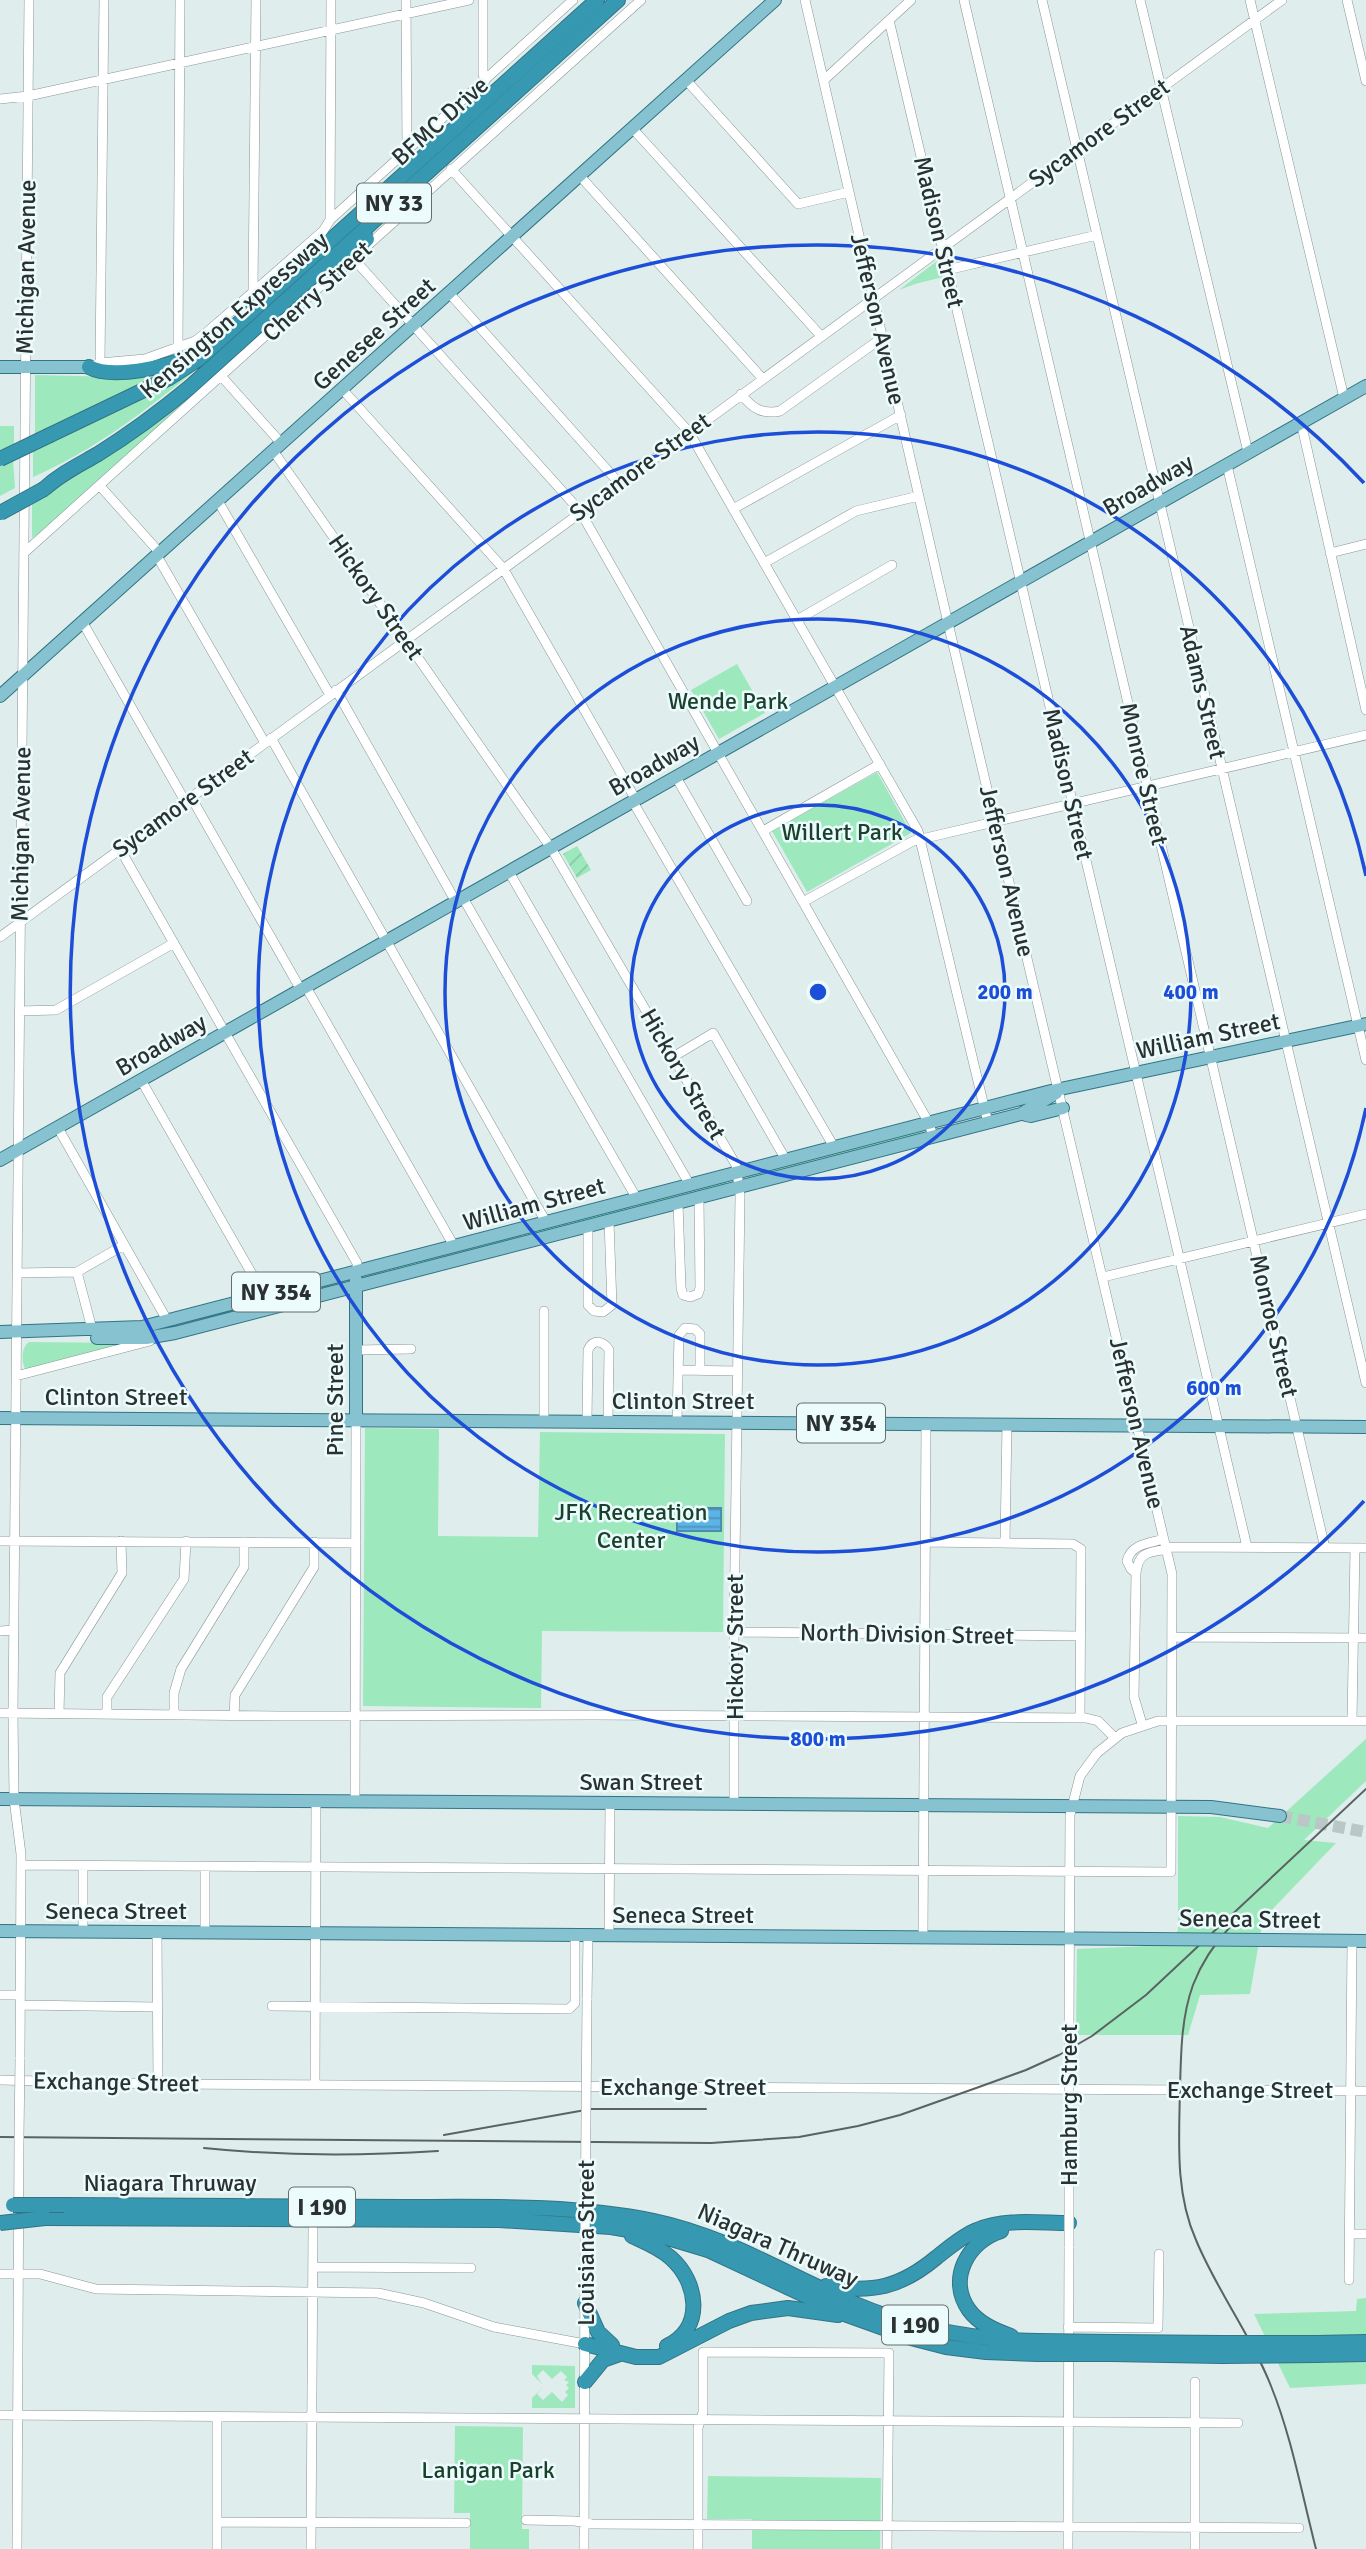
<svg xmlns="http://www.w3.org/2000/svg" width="1366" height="2549" font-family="Signika,sans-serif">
<defs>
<pattern id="garden-furrows" width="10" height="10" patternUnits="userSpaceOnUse" patternTransform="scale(1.75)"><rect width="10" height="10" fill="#9de9bd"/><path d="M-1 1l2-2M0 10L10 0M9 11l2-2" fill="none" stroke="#87c8a3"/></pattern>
<pattern id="water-rules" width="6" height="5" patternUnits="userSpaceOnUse" patternTransform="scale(1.75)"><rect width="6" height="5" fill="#5cb3e6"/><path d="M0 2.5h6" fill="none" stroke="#4c92bb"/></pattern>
</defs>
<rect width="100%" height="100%" fill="#dfeded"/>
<path fill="#9de9bd" d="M937,261L940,263L943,277L915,284L899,290Z
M178,366L35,438V375L123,377Z
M196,370C145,411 93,451 33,477V449L133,403Z
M201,388L47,527L32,538V499L135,438Z
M0,426H14V446L0,454Z
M13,460L15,488L0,496V466Z
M737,664L765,713L719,739L691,690Z
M877,772L911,833L807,892L772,831Z
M924,1130L921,1134L747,1179L749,1175Z
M726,1180L727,1186L370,1278V1274Z
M345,1281L344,1283L166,1331V1327L240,1304Z
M29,1342L127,1343L26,1370C21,1363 21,1347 29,1342Z
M365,1428L439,1429L438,1536L538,1537L540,1432L725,1434L723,1632L542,1631L541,1708L363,1706Z
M1366,1739V1781L1304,1840L1336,1843L1263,1919L1250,1994L1200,1995L1188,2035H1076L1077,1949L1171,1945L1178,1930V1816L1220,1817L1268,1828Z
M1366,2298V2384L1290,2388L1254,2314L1356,2311L1357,2299Z
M532,2365L575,2366V2408H532V2398L543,2387L537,2394L543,2400L552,2392L562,2402L568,2395L565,2392L569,2388L566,2385L569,2382L564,2380L567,2377L561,2371L552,2379L543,2370L537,2376L542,2384L532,2374Z
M455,2426L523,2427L522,2529H529V2549H470V2513H454Z
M708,2476L881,2478L880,2549H752V2519H707Z"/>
<path fill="url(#garden-furrows)" d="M577,846L591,870L577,878L563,854Z"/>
<path fill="url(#water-rules)" stroke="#4d8caf" stroke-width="2" d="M677,1508H721V1531H677Z"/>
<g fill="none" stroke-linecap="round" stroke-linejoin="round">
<path stroke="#bbc7c7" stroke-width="12" stroke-dasharray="12 6" stroke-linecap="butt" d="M1280,1816L1366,1832"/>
<defs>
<path id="minor" d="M406,0L407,149
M483,0V74L485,81
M964,0L1325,1548
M1042,0L1366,1383
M1140,0L1248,452
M1250,0L1344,398
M1347,0L1366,81
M889,20L1247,1547
M824,80L911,0
M687,81L798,204L849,192
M0,99L28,96L469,0
M633,129L821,336
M451,169L689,432L918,831L988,1123
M580,176L762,378
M330,220L331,0
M366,247L641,0
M353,258L580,511L929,1123L933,1137
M947,270L1097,235
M253,290L256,0
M450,294L619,483
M178,349L180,0
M100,363L104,0
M89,367L100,363L145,359L195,341L206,333L323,231L330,220L573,0
M222,377L282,444
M343,390L503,568L636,800
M741,394C752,408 762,415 780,411L883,337
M1301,422L1366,710
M274,452L551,848L736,1165L740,1195L734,1632V1804
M1227,465L1366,1060
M100,486L160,553
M218,501L330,695
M733,509L901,415
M24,553L334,274
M1330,553L1366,544
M157,556L265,743
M764,563L856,511L919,496
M797,620L892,565
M83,623L185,801
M336,690L456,902
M271,738L546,1222
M676,777L747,901
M191,797L301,990
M633,802L834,1147
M763,831L880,764
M120,849L357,1263V1272
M509,872L690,1185
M463,898L637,1199
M803,902L913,841L1366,735
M0,937L1282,0
M306,987L454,1246
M19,1011L56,1010L174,943
M673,1057L713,1033L786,1160
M141,1080L264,1295
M58,1128L167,1320
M678,1203L681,1288L683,1295L690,1297L698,1294L700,1288L699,1198
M588,1227V1305L594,1311L603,1312L612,1305L609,1221
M77,1272L92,1329
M17,1273L77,1272L124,1245
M1103,1277L1366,1214
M356,1350L411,1349
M678,1370L738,1371
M16,1376L150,1341
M587,1421L588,1350C593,1339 603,1340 609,1350L608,1421
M677,1421L679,1335L685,1328L695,1329L700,1334V1370
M544,1422V1311
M0,1541L356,1543
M925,1542L1073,1544L1081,1549L1080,1718
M1005,1543L1007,1424
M1166,1547L1366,1548
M1136,1573L1131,1569L1127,1561C1131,1544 1149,1543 1164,1539
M0,1631L14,1630
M734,1632L1080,1636
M1173,1637L1366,1638
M0,1713L279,1716L593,1715L1086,1718L1098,1721L1114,1737
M59,1714L60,1673L122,1573L121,1541
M107,1714V1697L184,1579L186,1541
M174,1714V1693L181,1669L244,1567V1542
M234,1716L235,1695L314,1567V1542
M1352,1721L1355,1548
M1142,1724L1134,1697L1136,1573C1139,1551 1148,1553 1167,1549
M355,1802L356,1420
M21,1865L1171,1872L1172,1574L948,623L805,0
M205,1867V1932
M83,1932V1866
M157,1932L158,2084
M609,1936L610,1803
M923,1937L926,1424
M0,1995H20
M587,2000L588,1936
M20,2005L157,2007
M272,2006L569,2009L575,2003V1936
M1069,2022L1070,1815L1080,1776L1097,1753L1122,1733L1158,1721H1366
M20,2059L21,1854L14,1799L13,1713L29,0
M0,2080L158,2084L1366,2091
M315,2085L316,1801
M1350,2234H1366
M313,2267L471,2268
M0,2274H40L96,2289L378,2293L424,2303L494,2327L585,2344
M1349,2280L1352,1941
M1068,2327L1158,2328L1159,2254
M0,2415L1238,2423
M217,2417V2549
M526,2520L575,2521L592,2524L1299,2528
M217,2522L466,2523
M17,2549L19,2138
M311,2549L313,2229
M584,2549L585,2236
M698,2549V2428L703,2412V2352L889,2353L887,2549
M1068,2549L1069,2247
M1195,2549V2382"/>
<path id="major" d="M0,367H89
M0,696L775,0
M1026,1115L1031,1116L1063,1108
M0,1160L1366,386
M0,1332L142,1327L1051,1091L1366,1024
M97,1338H146L175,1333L1021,1114L1056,1093
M0,1418L1366,1427
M356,1420V1280
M0,1799L1211,1807L1280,1816
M0,1931L1150,1939
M1265,1940L1366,1941"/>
<path id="highway" d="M332,276L367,239
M89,367C113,380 169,366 193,356
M50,435L169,378L200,358L597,0
M44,489C60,474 79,465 98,454C130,434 161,411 190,387L618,0
M64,2205C176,2206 289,2206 401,2207C485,2207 571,2204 654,2221C726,2236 787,2275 853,2303C913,2329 974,2340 1038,2341
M45,2218L499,2220L611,2227L658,2235L708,2250L847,2315L911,2338L946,2347L986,2352L1037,2354
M1001,2231C968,2241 947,2279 969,2310C979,2324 996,2331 1011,2336
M632,2236C645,2242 660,2248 671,2258C698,2282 705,2328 667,2346
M826,2286C873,2293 900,2288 937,2257C950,2247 962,2236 977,2230C1005,2218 1039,2223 1069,2223
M585,2303L598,2332L612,2345
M1111,2342L1222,2343
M1316,2343L1366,2342
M585,2344L636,2357H659L729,2321L751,2313L788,2308L838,2315
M1111,2354L1222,2356
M1316,2355L1366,2354
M585,2382L603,2360L620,2354"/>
</defs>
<use href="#minor" stroke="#899696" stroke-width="10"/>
<use href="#major" stroke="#327484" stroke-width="14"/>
<use href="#highway" stroke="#327484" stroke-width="16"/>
<use href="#minor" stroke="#fff" stroke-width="9"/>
<use href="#major" stroke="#86c2d0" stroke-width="12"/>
<use href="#highway" stroke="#3699b1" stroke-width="14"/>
<path stroke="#5b6262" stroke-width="2" d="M1230,1927C1215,1943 1201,1964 1193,1985C1181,2018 1181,2054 1180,2089C1179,2140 1175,2193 1196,2240C1217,2291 1251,2335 1271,2386C1292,2438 1302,2495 1316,2549
M444,2135L591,2109H706
M0,2137L711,2143L799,2137L858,2126L900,2115L979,2087L1026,2070L1059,2055L1092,2036L1146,1995L1366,1789
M204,2148C281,2156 361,2156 438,2151"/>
<defs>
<path id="minor-bridge" d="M19,2138L20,2059
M585,2236L587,2000
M1069,2247V2022"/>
<path id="major-bridge" d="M1150,1939L1265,1940"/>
<path id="highway-bridge" d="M0,459L50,435
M0,513L44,489
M13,2205H64
M0,2223L45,2218
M1038,2341L1111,2342
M1222,2343H1316
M1037,2354H1111
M1222,2356L1316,2355"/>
</defs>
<use href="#minor-bridge" stroke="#899696" stroke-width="10" stroke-linecap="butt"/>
<use href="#major-bridge" stroke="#327484" stroke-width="14" stroke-linecap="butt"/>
<use href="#highway-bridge" stroke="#327484" stroke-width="16" stroke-linecap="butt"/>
<use href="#minor-bridge" stroke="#fff" stroke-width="9"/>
<use href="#major-bridge" stroke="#86c2d0" stroke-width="12"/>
<use href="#highway-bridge" stroke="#3699b1" stroke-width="14"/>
</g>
<g fill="none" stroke="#1d4ed8" stroke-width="3.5">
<circle cx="818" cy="992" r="187"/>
<circle cx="818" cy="992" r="373"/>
<path d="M1366 1108A560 560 0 1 1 1366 876"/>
<path d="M1364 1501A747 747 0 1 1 1364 483"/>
</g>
<g text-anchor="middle" stroke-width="5" stroke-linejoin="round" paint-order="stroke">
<g fill="#ecfbfb" stroke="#656d6d" stroke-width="2">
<rect x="357" y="183.5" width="74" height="39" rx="5"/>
<rect x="232" y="1272.5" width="88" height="39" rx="5"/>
<rect x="797" y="1403.5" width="88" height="39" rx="5"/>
<rect x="289" y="2187.5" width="66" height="39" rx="5"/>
<rect x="882" y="2305.5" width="66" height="39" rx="5"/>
</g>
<g font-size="23" font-weight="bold" fill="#2b3030">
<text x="394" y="211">NY 33</text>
<text x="276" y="1300">NY 354</text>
<text x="841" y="1431">NY 354</text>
<text x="322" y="2215">I 190</text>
<text x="915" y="2333">I 190</text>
</g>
<g font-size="24" fill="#2b3030" stroke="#ecfbfb">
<text transform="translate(440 121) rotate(-42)" y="8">BFMC Drive</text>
<text transform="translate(1099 133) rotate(-36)" y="8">Sycamore Street</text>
<text transform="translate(939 232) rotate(77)" y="8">Madison Street</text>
<text transform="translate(26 267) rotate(-89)" y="8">Michigan Avenue</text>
<text transform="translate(317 291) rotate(-42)" y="8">Cherry Street</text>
<text transform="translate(234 315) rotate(-41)" y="8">Kensington Expressway</text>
<text transform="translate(878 319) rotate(77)" y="8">Jefferson Avenue</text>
<text transform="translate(374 334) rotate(-42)" y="8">Genesee Street</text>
<text transform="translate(640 467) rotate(-36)" y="8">Sycamore Street</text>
<text transform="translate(1148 485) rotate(-30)" y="8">Broadway</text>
<text transform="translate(376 597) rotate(55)" y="8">Hickory Street</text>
<text transform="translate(1203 692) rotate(77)" y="8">Adams Street</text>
<text transform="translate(654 765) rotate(-30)" y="8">Broadway</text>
<text transform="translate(1144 774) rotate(77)" y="8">Monroe Street</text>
<text transform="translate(1068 784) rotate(77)" y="8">Madison Street</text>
<text transform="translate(183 803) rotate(-36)" y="8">Sycamore Street</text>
<text transform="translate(21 834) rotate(-89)" y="8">Michigan Avenue</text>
<text transform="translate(1007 871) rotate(77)" y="8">Jefferson Avenue</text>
<text transform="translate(1208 1036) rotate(-12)" y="8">William Street</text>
<text transform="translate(161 1045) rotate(-30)" y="8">Broadway</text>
<text transform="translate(683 1074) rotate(60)" y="8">Hickory Street</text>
<text transform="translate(534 1204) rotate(-15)" y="8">William Street</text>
<text transform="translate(1274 1326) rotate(77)" y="8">Monroe Street</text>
<text x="116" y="1405">Clinton Street</text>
<text transform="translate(335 1400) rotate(-90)" y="8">Pine Street</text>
<text x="683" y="1409">Clinton Street</text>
<text transform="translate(1137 1423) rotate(77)" y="8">Jefferson Avenue</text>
<text transform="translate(907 1634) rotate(1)" y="8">North Division Street</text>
<text transform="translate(735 1647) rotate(-90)" y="8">Hickory Street</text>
<text x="641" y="1790">Swan Street</text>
<text x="116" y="1919">Seneca Street</text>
<text x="683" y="1923">Seneca Street</text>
<text transform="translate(1250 1919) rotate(1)" y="8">Seneca Street</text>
<text transform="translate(116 2082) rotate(1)" y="8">Exchange Street</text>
<text x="683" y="2095">Exchange Street</text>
<text x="1250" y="2098">Exchange Street</text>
<text transform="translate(1069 2105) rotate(-90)" y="8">Hamburg Street</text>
<text x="170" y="2191">Niagara Thruway</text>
<text transform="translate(586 2243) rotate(-90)" y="8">Louisiana Street</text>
<text transform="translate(778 2245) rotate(24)" y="8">Niagara Thruway</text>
</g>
<g font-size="24" fill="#1a412d" stroke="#ecfbfb">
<text x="728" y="709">Wende Park</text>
<text x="842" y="840">Willert Park</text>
<text x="631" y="1520">JFK Recreation<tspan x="631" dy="28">Center</tspan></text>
<text x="488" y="2478">Lanigan Park</text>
</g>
</g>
<circle cx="818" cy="992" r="10" fill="#1d4ed8" stroke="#ecfbfb" stroke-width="3.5"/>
<g font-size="21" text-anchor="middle" font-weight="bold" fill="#1d4ed8" stroke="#ecfbfb" stroke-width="5" stroke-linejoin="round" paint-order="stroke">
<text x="1005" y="999">200 m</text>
<text x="1191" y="999">400 m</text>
<text x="1214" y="1395">600 m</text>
<text x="818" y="1746">800 m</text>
</g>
</svg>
